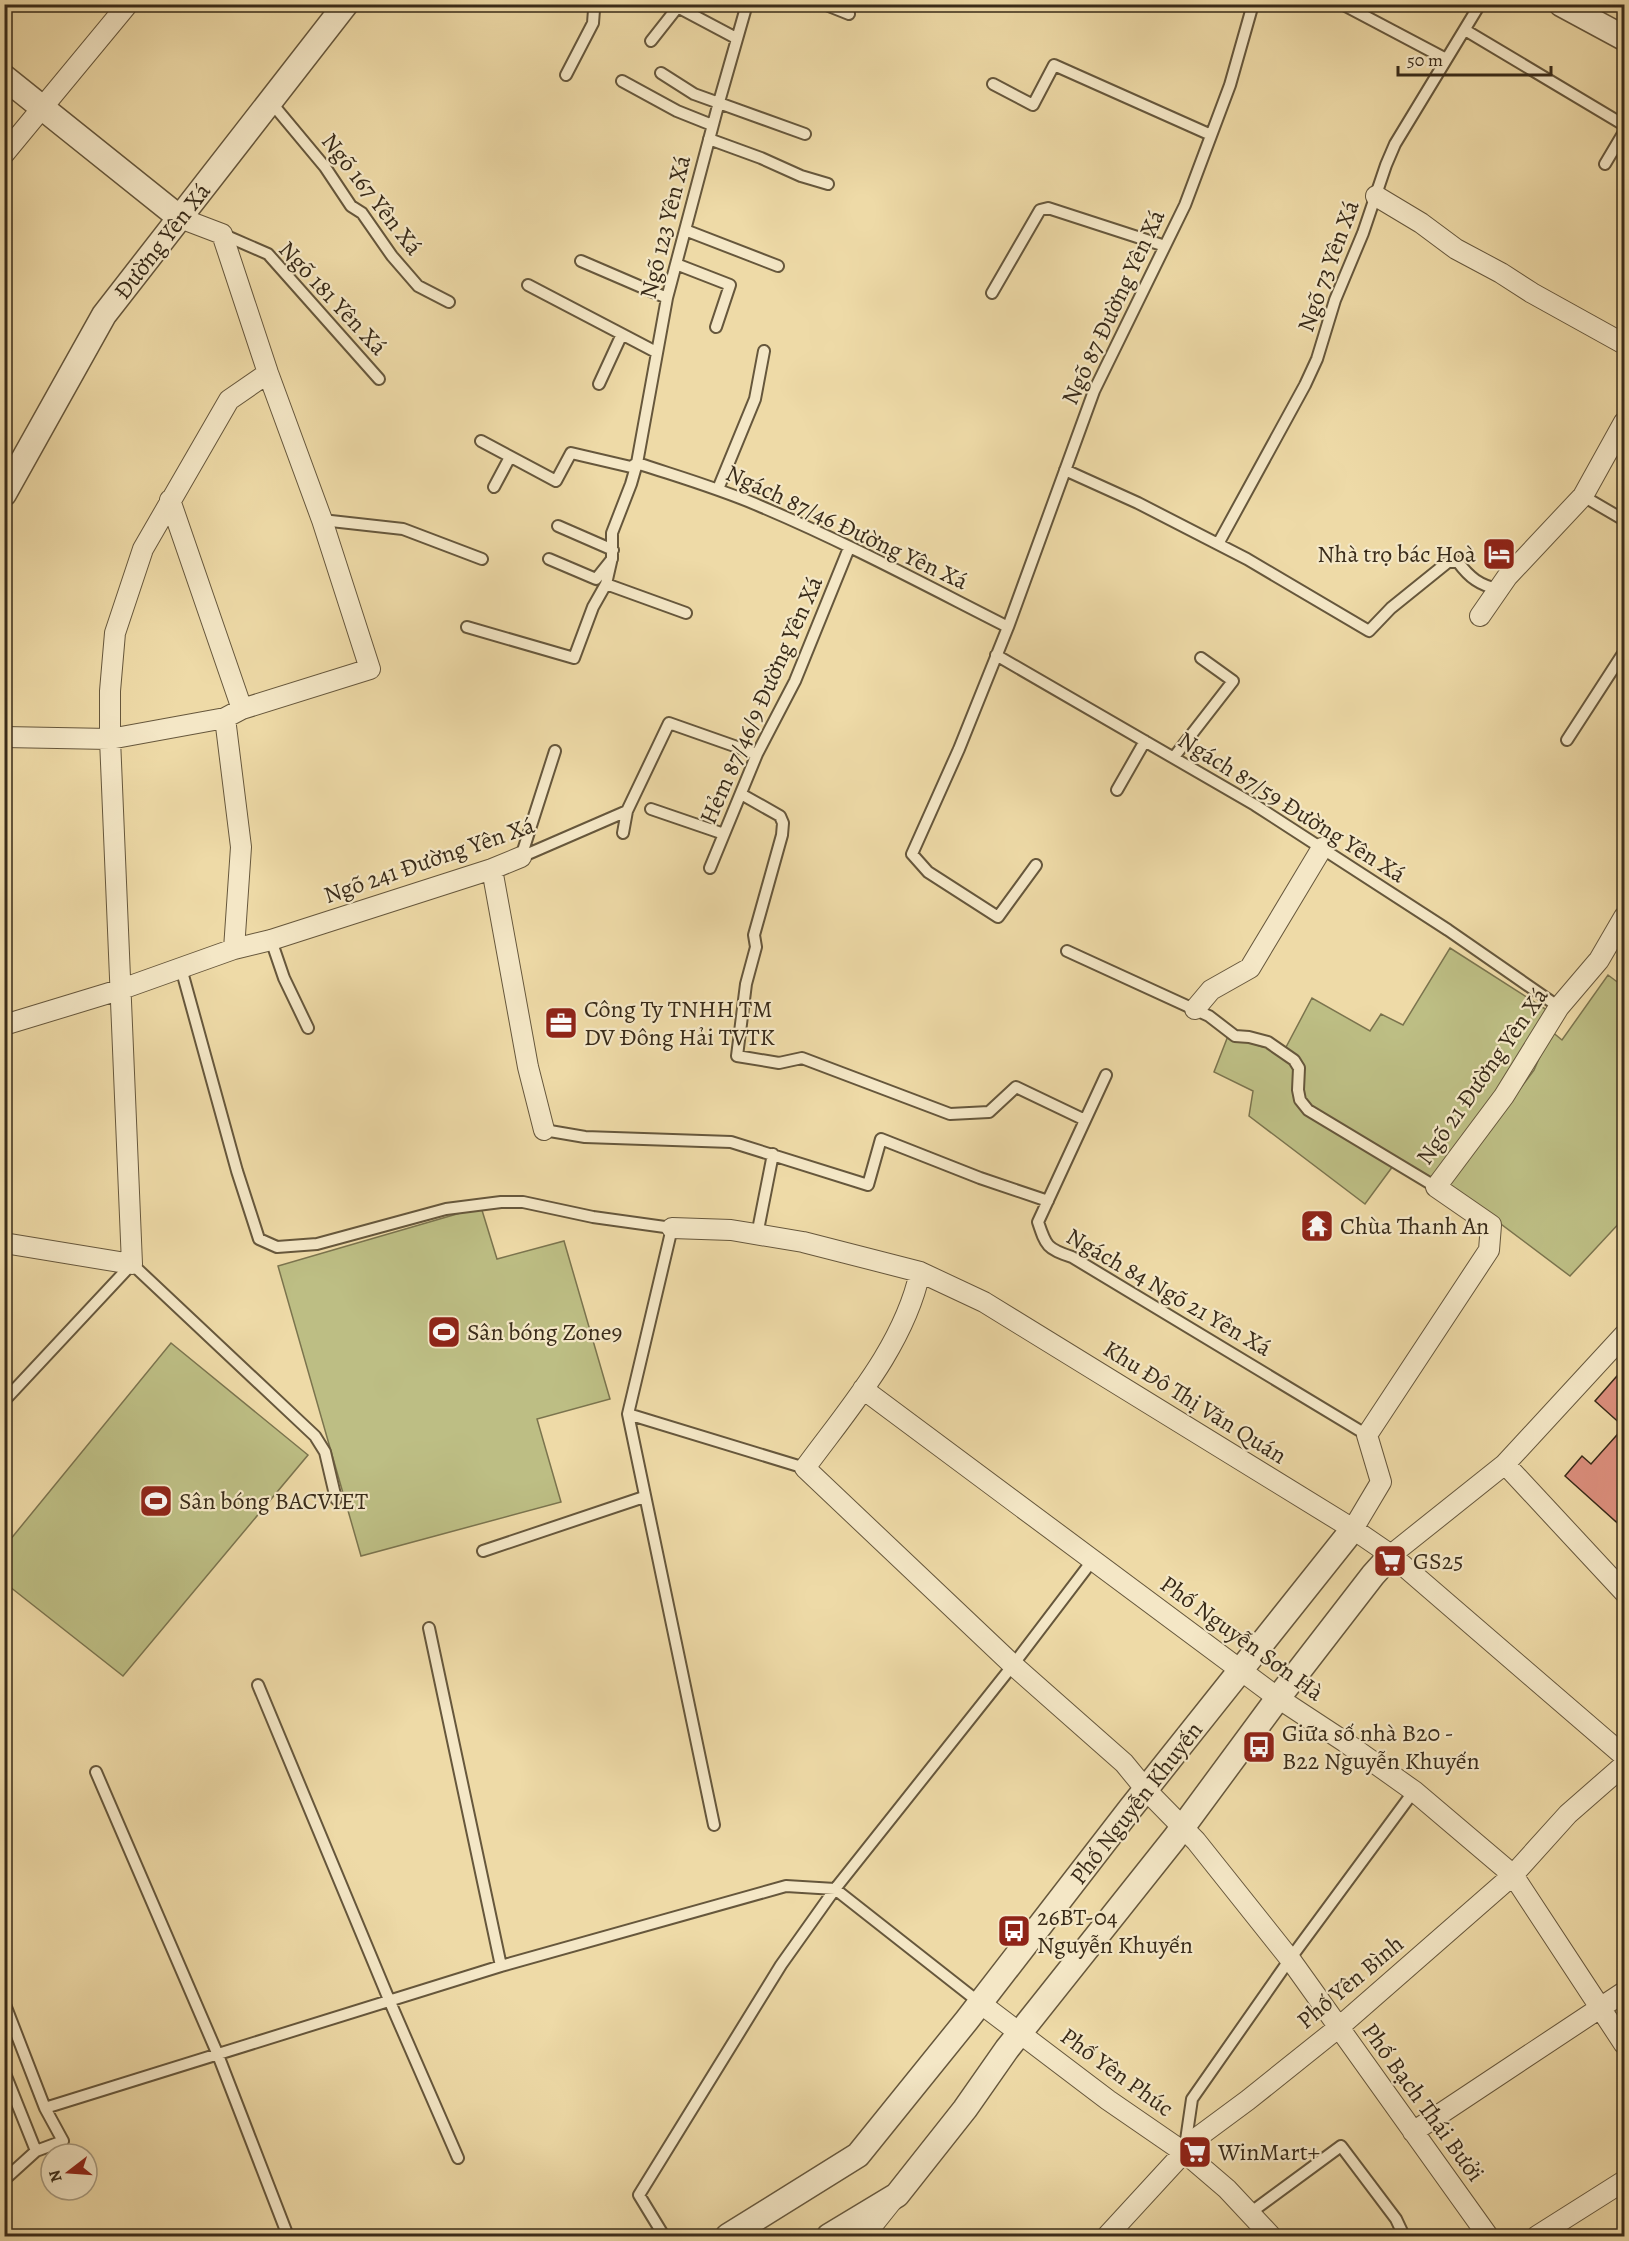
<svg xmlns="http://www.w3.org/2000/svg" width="1629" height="2241" font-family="Alegreya,serif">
<rect width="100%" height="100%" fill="#eedaa7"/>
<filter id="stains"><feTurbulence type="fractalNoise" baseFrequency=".00333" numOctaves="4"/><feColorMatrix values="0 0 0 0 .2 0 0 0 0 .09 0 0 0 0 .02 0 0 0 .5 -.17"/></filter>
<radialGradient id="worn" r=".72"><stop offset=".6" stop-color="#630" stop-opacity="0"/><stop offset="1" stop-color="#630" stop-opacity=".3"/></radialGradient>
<path fill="#bdbe84" stroke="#7b744e" stroke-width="1.5" d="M1450,948L1550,1012L1485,1109L1431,1178L1393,1166L1365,1204L1249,1116L1253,1091L1214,1072L1228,1036L1263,1047L1285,1049L1312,998L1370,1031L1381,1014L1403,1025Z
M1608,975L1624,987V1218L1570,1276L1449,1185L1534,1070L1551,1031L1562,1040Z
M481,1207L497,1259L564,1241L610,1399L537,1419L561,1502L361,1556L278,1266Z
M171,1343L308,1455L123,1676L5,1583V1546Z"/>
<path fill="#dc8f7d" stroke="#392b19" stroke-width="1.5" d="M1624,1368V1529L1565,1476L1582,1456L1591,1464L1624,1427L1595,1401Z"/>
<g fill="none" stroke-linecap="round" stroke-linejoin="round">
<defs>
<path id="service" d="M672,4L736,38
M824,4L849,14
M1342,4L1446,59
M1465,30L1624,125
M651,41L677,8
M661,73L694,94L805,134
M566,75L593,23L594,10
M622,81L677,111L712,125
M993,84L1033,105L1054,65L1211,135
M270,101L325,167L351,206L362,213L392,256L418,286L449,302
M709,139L761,158L801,176L828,184
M1605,164L1624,132
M685,230L778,266
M222,234L268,254L379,379
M581,261L667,298
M676,264L730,285L716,327
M528,285L656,352
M992,293L1040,210L1048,208L1165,246
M599,384L622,334
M481,441L556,481L571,453L631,467L637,463C679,477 721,489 762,507C845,542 927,586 1008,627
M1065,470L1138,503L1247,559L1369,631L1391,608L1448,562H1458C1469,577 1480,586 1499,589
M494,487L510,457
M718,489L755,399L764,351
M1583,496L1624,520
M322,520L403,529L482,559
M558,526L613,550
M1218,544L1305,385L1317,359L1335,300L1363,233L1386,165L1395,144L1480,4
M549,559L596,579L612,559V533L631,484L637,463L667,298L719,102L747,4
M606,584L686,613
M467,627L574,658L593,607L606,584L611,562
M996,655L1255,805L1448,930L1559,1007
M1567,740L1624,652
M1174,757L1233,681L1201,658
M1117,790L1145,741
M741,794L780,816L783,823L782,835L754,935L756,947L746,984L737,1056L779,1063L802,1058L950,1114L989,1112L1016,1087L1085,1120
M651,809L724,834
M623,833L627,811
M521,857L627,811L669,723L757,754
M521,857L555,751
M1036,865L998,917L928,872L912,854L959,749L1008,627L1094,391L1185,205L1230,85L1253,4
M710,868L757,754L795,681L849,548
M271,940L284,978L308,1028
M1067,951L1209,1016L1235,1036L1249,1037L1268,1042L1294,1060L1299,1068L1298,1090L1300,1100L1308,1110L1436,1187
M181,968L237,1171L259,1239L277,1247L317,1244L446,1209L501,1202H523L593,1217L672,1228L628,1414L714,1825
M1106,1075L1038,1222C1046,1246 1047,1249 1072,1257L1367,1435
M544,1130L585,1137L731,1142L868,1185L881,1139L980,1178L1048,1201
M757,1235L773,1154
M4,1401L132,1264L315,1436L325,1452L336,1499
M628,1414L805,1468
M483,1551L644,1497
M429,1628L501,1966
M258,1685L390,2002L458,2158
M96,1772L218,2055L288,2236
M4,2002L45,2108L501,1966L786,1886L835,1889L980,2003
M4,2071L36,2151
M1185,2147L1192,2099L1290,1959L1414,1791
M4,2180L36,2151L63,2141L45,2108
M1250,2213L1341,2146L1396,2219L1404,2236
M664,2236L639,2195L781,1965L835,1889L1013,1665L1092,1561"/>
<path id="minor" d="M4,154L128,4
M1376,196L1421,223L1456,249L1501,273L1532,293L1624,344
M170,500L242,709
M1480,616L1507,577L1583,496L1624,422
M225,718L241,847L234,949
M4,737L110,739L225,718L242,709L370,669L322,520L268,373L222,234L180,218
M492,869L528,1067L544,1130
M1195,1009L1211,990L1250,968L1322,848
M4,1025L119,990L234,949L271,940L492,869L521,857
M672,1228L731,1230L803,1242L920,1272L984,1302L1353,1529L1391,1555L1624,1756
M4,1243L132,1264L110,739V691L115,633L143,549L229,400L268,373
M920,1272C904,1346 849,1408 805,1468L1013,1665L1124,1763L1147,1791L1196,1841L1290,1959L1488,2236
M863,1389L1278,1698L1345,1742L1414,1791L1513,1875L1624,2044
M1505,1464L1624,1592
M1353,1529L1381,1482L1367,1435L1489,1250L1491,1225L1436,1187L1504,1096L1559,1007L1599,960L1624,917
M1391,1555L1505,1464L1624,1335
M980,2003L1108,2100L1185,2153L1227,2189L1271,2236
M1413,2132L1624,1992
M864,2236L892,2201
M1107,2236L1198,2137L1248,2100L1338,2028L1513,1875L1568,1814L1624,1765
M1537,2236L1624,2181"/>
<path id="tertiary" d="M1561,4L1624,38
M4,77L180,218
M4,494L104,315L346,4
M728,2236L858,2155L967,2020L1130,1809L1353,1529
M829,2236L897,2195L965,2109L1007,2049L1174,1839L1278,1698L1373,1575L1391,1555"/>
</defs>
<use href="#service" stroke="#66573c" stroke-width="14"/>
<use href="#minor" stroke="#66573c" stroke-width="22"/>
<use href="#tertiary" stroke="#66573c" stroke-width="27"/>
<use href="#service" stroke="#f4e7c6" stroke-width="10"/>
<use href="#minor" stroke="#f4e7c6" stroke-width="20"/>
<use href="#tertiary" stroke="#f4e7c6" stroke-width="24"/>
</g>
<defs>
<symbol id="hotel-square" viewBox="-11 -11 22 22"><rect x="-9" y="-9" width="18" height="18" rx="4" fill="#8f2418" stroke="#f4e7c6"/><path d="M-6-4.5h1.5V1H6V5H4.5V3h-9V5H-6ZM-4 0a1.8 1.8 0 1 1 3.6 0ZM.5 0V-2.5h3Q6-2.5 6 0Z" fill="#fff"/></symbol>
<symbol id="office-square" viewBox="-11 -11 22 22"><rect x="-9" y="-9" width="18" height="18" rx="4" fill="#8f2418" stroke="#f4e7c6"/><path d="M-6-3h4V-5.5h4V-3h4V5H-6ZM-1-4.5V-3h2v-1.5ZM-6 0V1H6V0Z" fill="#fff"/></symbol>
<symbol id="temple-square" viewBox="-11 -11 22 22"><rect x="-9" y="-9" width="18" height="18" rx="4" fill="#8f2418" stroke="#f4e7c6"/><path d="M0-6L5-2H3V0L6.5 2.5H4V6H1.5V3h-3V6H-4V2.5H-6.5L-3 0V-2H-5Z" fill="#fff"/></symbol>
<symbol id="stadium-square" viewBox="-11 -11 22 22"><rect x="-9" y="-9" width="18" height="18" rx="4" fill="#8f2418" stroke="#f4e7c6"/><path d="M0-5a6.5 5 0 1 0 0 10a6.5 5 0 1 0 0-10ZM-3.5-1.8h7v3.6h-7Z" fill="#fff"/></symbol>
<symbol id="supermarket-square" viewBox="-11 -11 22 22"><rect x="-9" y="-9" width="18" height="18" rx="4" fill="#8f2418" stroke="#f4e7c6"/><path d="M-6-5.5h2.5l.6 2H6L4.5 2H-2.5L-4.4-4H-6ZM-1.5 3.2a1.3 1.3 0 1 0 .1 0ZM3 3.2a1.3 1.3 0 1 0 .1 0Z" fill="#fff"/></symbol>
<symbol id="bus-square" viewBox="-11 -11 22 22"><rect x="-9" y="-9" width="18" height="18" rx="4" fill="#8f2418" stroke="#f4e7c6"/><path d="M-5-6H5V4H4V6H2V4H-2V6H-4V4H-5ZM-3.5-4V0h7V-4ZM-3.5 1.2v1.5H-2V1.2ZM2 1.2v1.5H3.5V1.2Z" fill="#fff"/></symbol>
</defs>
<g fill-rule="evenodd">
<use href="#hotel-square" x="1480" y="535" width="38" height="38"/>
<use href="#office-square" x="542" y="1004" width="38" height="38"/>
<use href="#temple-square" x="1298" y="1207" width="38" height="38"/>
<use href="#stadium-square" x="425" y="1313" width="38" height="38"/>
<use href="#stadium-square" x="137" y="1482" width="38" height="38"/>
<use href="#supermarket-square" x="1371" y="1542" width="38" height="38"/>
<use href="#bus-square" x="1240" y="1728" width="38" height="38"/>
<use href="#bus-square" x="995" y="1912" width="38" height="38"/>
<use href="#supermarket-square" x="1176" y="2133" width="38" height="38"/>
</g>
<g text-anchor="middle" stroke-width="4.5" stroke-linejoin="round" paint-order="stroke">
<g font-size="24" fill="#392b19" stroke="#f4e7c6">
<text transform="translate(372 194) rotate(52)" y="8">Ngõ 167 Yên Xá</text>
<text transform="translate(665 227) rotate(-76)" y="8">Ngõ 123 Yên Xá</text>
<text transform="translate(162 241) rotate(-52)" y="8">Đường Yên Xá</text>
<text transform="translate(1328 266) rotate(-70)" y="8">Ngõ 73 Yên Xá</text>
<text transform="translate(333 298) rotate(47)" y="8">Ngõ 181 Yên Xá</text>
<text transform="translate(1113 307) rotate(-65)" y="8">Ngõ 87 Đường Yên Xá</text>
<text transform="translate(847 527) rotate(25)" y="8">Ngách 87/46 Đường Yên Xá</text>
<text transform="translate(761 700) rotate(-66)" y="8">Hẻm 87/46/9 Đường Yên Xá</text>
<text transform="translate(1292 807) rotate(32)" y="8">Ngách 87/59 Đường Yên Xá</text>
<text transform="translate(429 860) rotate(-19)" y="8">Ngõ 241 Đường Yên Xá</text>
<text transform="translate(1482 1076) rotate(-55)" y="8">Ngõ 21 Đường Yên Xá</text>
<text transform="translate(1169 1292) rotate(30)" y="8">Ngách 84 Ngõ 21 Yên Xá</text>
<text transform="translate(1195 1402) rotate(32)" y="8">Khu Đô Thị Văn Quán</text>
<text transform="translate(1242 1638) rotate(36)" y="8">Phố Nguyễn Sơn Hà</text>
<text transform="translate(1136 1803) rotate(-52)" y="8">Phố Nguyễn Khuyến</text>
<text transform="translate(1350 1982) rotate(-40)" y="8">Phố Yên Bình</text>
<text transform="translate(1117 2072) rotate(36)" y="8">Phố Yên Phúc</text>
<text transform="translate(1423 2102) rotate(54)" y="8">Phố Bạch Thái Bưởi</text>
</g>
<g font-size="24" fill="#392b19" stroke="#f4e7c6" text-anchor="start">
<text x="1476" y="562" text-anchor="end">Nhà trọ bác Hoà</text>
<text x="584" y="1017">Công Ty TNHH TM<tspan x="584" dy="28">DV Đông Hải TVTK</tspan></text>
<text x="1340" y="1234">Chùa Thanh An</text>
<text x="467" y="1340">Sân bóng Zone9</text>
<text x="179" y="1509">Sân bóng BACVIET</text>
<text x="1413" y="1569">GS25</text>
<text x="1282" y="1741">Giữa số nhà B20 -<tspan x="1282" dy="28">B22 Nguyễn Khuyến</tspan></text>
<text x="1037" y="1925">26BT-04<tspan x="1037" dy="28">Nguyễn Khuyến</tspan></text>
<text x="1218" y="2160">WinMart+</text>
</g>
</g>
<rect width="1629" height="2241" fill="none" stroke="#eedaa7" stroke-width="24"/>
<rect x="6" y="6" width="1617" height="2229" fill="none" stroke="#392b19" stroke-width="3"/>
<rect x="12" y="12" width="1605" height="2217" fill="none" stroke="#392b19" stroke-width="1.5"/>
<g transform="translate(69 2172) rotate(253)"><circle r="28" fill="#f4e7c6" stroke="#a99c81" stroke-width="1.5"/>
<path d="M0-4.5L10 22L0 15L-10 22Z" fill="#8f2418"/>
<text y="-9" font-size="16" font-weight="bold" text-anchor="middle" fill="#392b19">N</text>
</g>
<path d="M1398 66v9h153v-9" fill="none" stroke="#392b19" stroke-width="3"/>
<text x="1407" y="66" font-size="18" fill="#392b19" stroke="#f4e7c6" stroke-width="4.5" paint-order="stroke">50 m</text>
<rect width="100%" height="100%" filter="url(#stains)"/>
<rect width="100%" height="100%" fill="url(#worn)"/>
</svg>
